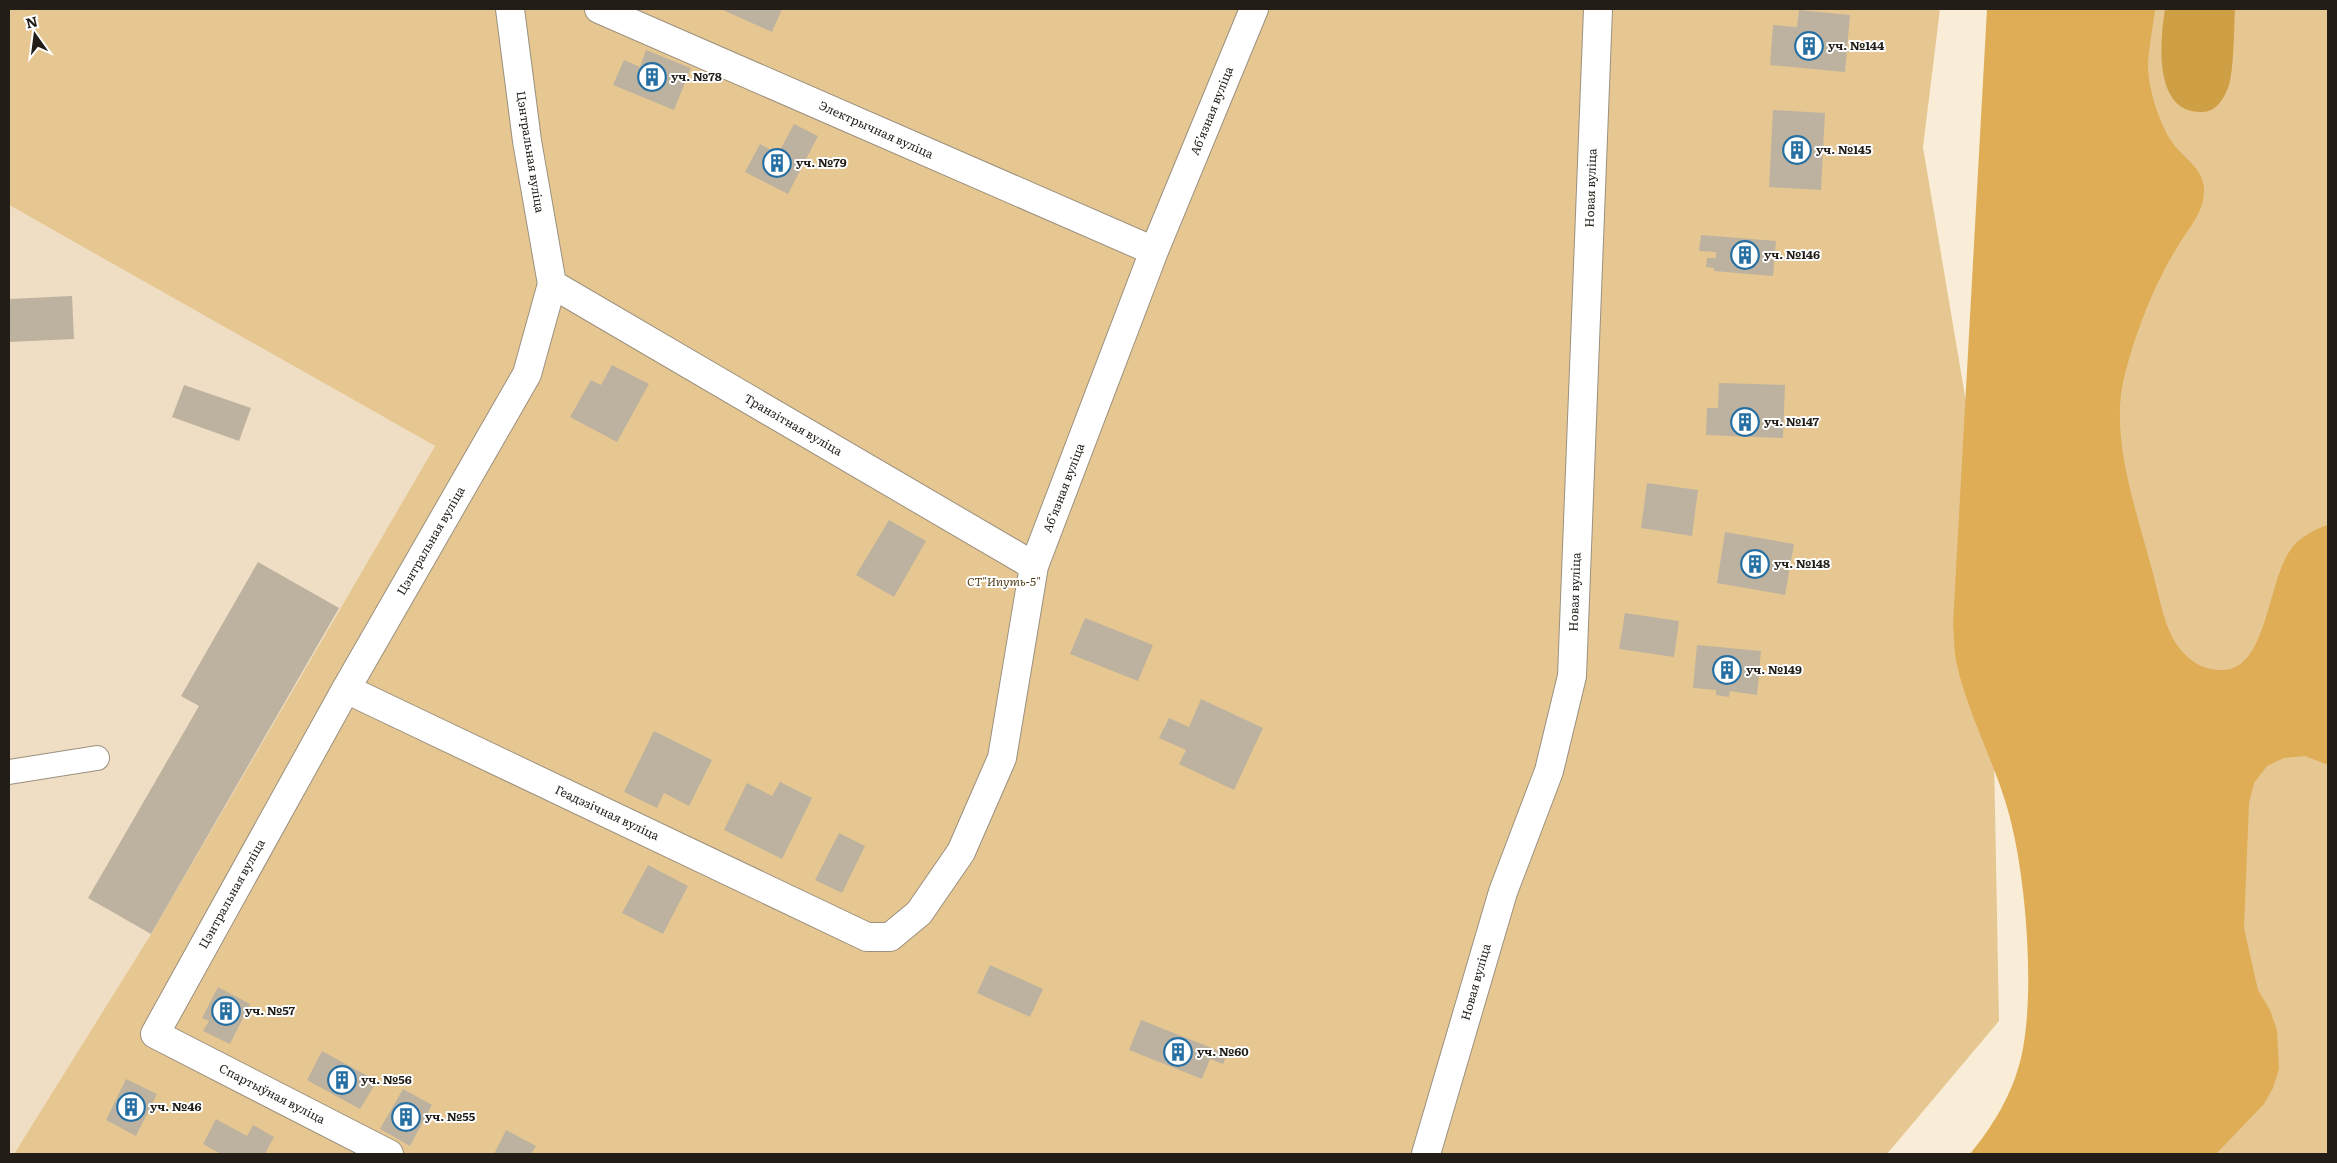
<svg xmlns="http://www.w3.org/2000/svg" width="2337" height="1163" font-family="Literata,serif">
<rect width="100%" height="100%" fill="#f9edd8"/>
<path fill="#efdec4" d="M9,205L435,446L151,934L14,1154H9Z"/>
<path fill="#e6c792" d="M9,9H1940L1923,147L1990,544L1999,1021L1887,1154H14L151,934L435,446L9,205Z
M2038,9H2328V1154H2079Z"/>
<path fill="#dead55" d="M1987,9H2155C2153,27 2149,46 2148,64C2148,88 2158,119 2170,139C2180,156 2203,167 2204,188C2205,212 2189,227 2178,246C2169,260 2161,276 2154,291C2142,318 2132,346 2125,374C2108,434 2137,512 2152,570C2159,594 2163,624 2177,645C2189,661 2203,671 2224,670C2270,668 2267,571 2296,543C2306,534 2316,529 2328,525V765L2305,756L2284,758L2267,766L2254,783L2249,803L2244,928L2258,990L2270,1010L2277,1030L2279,1069L2273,1088L2264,1104L2216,1154H1970C1993,1126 2012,1095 2021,1058C2036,995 2026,870 2007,807C1993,759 1968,714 1957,665C1954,652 1954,637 1953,624Z"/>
<path fill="#cf9f46" d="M2165,9H2235C2234,27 2234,74 2228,88C2223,100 2216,112 2202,112C2153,113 2160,41 2165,9Z"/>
<path fill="#bdb29f" d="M724,9H782L772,32L723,10Z
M1799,10L1850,15L1845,72L1770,65L1773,25L1797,27Z
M646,50L691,68L674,110L613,85L624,60L640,67Z
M1773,110L1825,113L1821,190L1769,187Z
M794,124L818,136L788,194L745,172L760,144L778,154Z
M1701,235L1776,241L1773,276L1714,271V268L1706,267L1707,258H1716V252L1699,251Z
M72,296L74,339L9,342V299Z
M612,365L649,384L617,442L570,417L591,380L601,385Z
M1719,383L1785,385L1783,438L1706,435L1707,408H1718Z
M184,385L251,408L239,441L172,417Z
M1647,483L1698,490L1692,536L1641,528Z
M889,520L926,541L894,597L856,575Z
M1725,532L1794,544L1785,595L1717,583Z
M258,562L339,608L151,934L88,898L199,706L181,696Z
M1625,613L1679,621L1674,657L1619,649Z
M1085,618L1153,645L1138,681L1070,654Z
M1697,645L1761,651L1757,695L1730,691L1729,697L1716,695V690L1693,688Z
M1201,699L1263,728L1234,790L1179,764L1186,750L1159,738L1169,718L1189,727Z
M654,731L712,760L689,806L664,793L657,808L624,792Z
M780,782L812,798L782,859L724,830L747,783L772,796Z
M839,833L865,846L842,893L815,880Z
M648,865L688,886L663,934L622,913Z
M990,965L1043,989L1030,1017L977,993Z
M218,987L250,1004L230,1044L203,1031L209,1021L202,1018Z
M1141,1020L1227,1054L1223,1064L1210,1059L1202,1079L1129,1050Z
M322,1051L377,1081L360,1109L307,1080Z
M126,1079L157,1094L136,1136L106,1120Z
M403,1089L432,1105L410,1146L380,1129Z
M216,1119L247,1136L253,1125L274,1137L265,1154H221L203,1144Z
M506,1130L536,1146L531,1154H494Z"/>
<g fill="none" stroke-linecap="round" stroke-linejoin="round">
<defs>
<path id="lane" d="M9,772L97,758"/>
<path id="street" d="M599,9L1154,251
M552,284L1034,566
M346,689L867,937H890L919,913L961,852L1002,758L1034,566L1154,251L1254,9
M389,1154L155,1034L346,689L527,374L552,284L527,141L510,9
M1426,1154L1503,892L1549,771L1572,676L1598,9"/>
</defs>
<use href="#lane" stroke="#9b907e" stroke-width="26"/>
<use href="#street" stroke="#9b907e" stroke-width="30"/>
<use href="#lane" stroke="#fff" stroke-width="24"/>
<use href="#street" stroke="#fff" stroke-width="28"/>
</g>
<defs>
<symbol id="building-ring" viewBox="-11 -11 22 22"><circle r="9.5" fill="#fff" stroke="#256fa2" stroke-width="1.5"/><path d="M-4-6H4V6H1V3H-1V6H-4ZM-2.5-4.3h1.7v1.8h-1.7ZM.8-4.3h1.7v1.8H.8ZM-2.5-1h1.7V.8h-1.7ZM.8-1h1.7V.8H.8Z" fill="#256fa2"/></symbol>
</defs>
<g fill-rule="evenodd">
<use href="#building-ring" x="1793" y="30" width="32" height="32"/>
<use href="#building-ring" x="636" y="61" width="32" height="32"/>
<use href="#building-ring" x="1781" y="134" width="32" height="32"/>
<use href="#building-ring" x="761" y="147" width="32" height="32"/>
<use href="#building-ring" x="1729" y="239" width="32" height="32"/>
<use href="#building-ring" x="1729" y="406" width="32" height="32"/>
<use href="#building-ring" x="1739" y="548" width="32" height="32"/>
<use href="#building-ring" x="1711" y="654" width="32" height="32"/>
<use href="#building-ring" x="210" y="995" width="32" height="32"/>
<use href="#building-ring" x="1162" y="1036" width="32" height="32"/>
<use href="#building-ring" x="326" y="1064" width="32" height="32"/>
<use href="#building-ring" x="115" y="1091" width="32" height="32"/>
<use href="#building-ring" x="390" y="1101" width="32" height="32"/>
</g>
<g text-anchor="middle" stroke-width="4" stroke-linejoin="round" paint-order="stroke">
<g font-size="12" font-weight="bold" fill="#221e17" stroke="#fff" text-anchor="start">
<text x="1828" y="50">уч. №144</text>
<text x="671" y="81">уч. №78</text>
<text x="1816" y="154">уч. №145</text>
<text x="796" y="167">уч. №79</text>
<text x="1764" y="259">уч. №146</text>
<text x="1764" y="426">уч. №147</text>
<text x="1774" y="568">уч. №148</text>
<text x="1746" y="674">уч. №149</text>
<text x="245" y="1015">уч. №57</text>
<text x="1197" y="1056">уч. №60</text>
<text x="361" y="1084">уч. №56</text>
<text x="150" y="1111">уч. №46</text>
<text x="425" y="1121">уч. №55</text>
</g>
<g font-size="12" fill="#221e17" stroke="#fff">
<text transform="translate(1212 111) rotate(-68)" y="4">Абʼязная вуліца</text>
<text transform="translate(876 130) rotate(24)" y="4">Электрычная вуліца</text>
<text transform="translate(530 152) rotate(81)" y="4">Цэнтральная вуліца</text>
<text transform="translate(1591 188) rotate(-88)" y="4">Новая вуліца</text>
<text transform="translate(793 425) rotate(30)" y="4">Транзітная вуліца</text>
<text transform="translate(1064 488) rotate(-69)" y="4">Абʼязная вуліца</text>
<text transform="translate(431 541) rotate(-60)" y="4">Цэнтральная вуліца</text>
<text transform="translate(1575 592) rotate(-88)" y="4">Новая вуліца</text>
<text transform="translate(607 813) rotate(25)" y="4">Геадэзічная вуліца</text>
<text transform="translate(232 894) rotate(-61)" y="4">Цэнтральная вуліца</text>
<text transform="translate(1476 982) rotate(-74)" y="4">Новая вуліца</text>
<text transform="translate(272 1094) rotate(27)" y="4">Спартыўная вуліца</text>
</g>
<g font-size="12" font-style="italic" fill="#523e18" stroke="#fff">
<text x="1004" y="586">СТ"Ипуть-5"</text>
</g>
</g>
<rect width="2337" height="1163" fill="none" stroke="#221e17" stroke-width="20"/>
<g transform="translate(35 35) rotate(346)" stroke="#ffffff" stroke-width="4" paint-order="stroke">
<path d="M0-4L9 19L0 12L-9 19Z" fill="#221e17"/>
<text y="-8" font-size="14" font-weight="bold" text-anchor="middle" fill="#221e17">N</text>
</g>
</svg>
